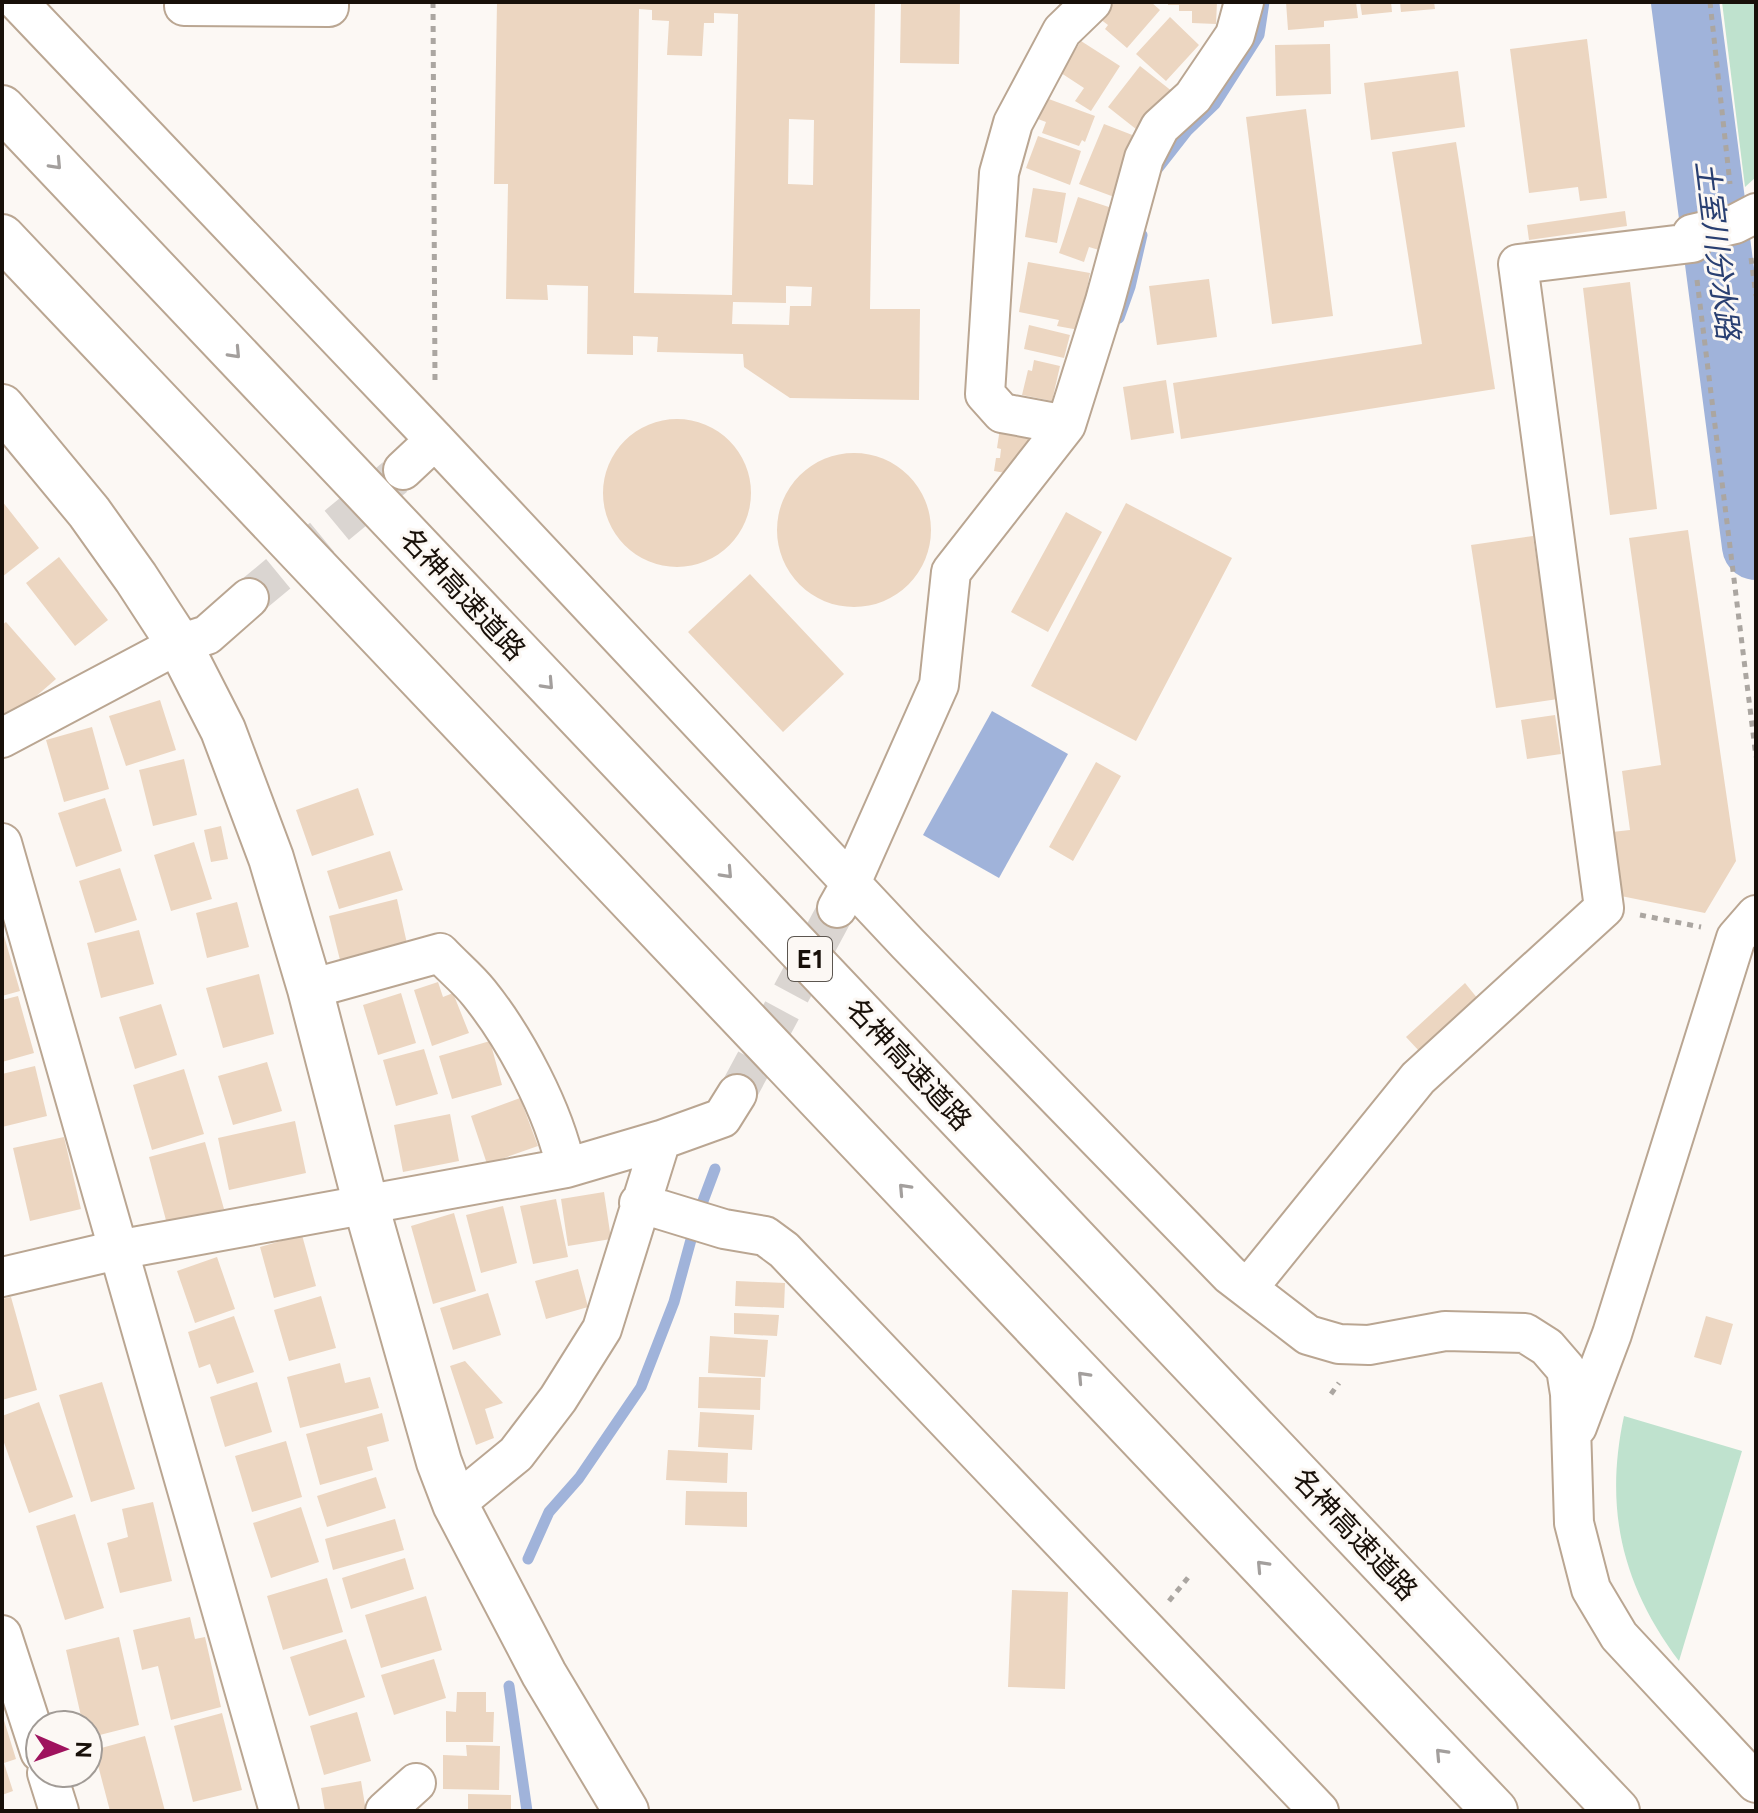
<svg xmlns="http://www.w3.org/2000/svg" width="1758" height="1813" font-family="Figtree,'Noto Sans JP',sans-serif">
<rect width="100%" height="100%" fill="#fcf8f4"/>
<path fill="#bfe2ce" d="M1722,2H1756V177L1745,187Z
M1624,1416L1742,1451L1679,1661C1622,1585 1604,1509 1624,1416Z"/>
<path fill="#a0b3da" d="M992,711L1068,754L999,878L923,835Z"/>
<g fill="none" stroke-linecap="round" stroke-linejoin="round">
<path stroke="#a0b3da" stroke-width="11" d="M1158,168L1187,131L1215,104L1259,35L1264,2
M1119,318L1130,287L1142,235
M700,1209L715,1169
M528,1559L549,1512L579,1478L641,1387L674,1302L692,1236
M509,1686L527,1811"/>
<path stroke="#a0b3da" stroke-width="68" d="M1685,2L1756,546"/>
</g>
<path fill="#ecd6c1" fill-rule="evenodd" d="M497,2H875L870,309H920L919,400L790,398L744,367L743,354L657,352L658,337L633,336V355L587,354L588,286L547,285L548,300L506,299L508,184H494ZM639,9L652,10V20L669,21L667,55L702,56L704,23H714V13L738,14L732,295L634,293ZM789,119L814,120L813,185L788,184ZM786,286L812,287L811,306H790L789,325L732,324L733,302L786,303Z
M901,2H960L959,64L900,63Z
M1115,2H1151L1160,10L1127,48L1105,29L1108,25L1100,19Z
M1168,2H1217L1216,24L1192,23V11H1179V5H1168Z
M1286,2H1356L1358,18L1324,21V27L1288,30Z
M1360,2H1391L1392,12L1362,15Z
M1400,2H1434L1435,9L1401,12Z
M1170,17L1199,45L1166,81L1136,54Z
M1587,39L1607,198L1580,201L1578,187L1529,193L1510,49Z
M1081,41L1120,66L1091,111L1075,101L1084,88L1061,73Z
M1330,44L1331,94L1276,96L1275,45Z
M1140,66L1173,92L1141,133L1108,107Z
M1458,71L1465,127L1371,140L1364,83Z
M1046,98L1095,116L1085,142L1082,140L1079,146L1042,133L1046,122L1038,119Z
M1306,109L1333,316L1272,324L1246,117Z
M1104,124L1140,138L1117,198L1079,184Z
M1038,136L1081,151L1070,185L1026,168Z
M1456,142L1495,389L1181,439L1173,383L1422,344L1392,152Z
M1033,188L1066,193L1057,243L1025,237Z
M1078,197L1112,208L1099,250L1089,247L1084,262L1059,253Z
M1625,211L1627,226L1529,240L1527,225Z
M1028,262L1090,273L1079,330L1057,326L1059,320L1019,312Z
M1209,279L1217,337L1157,345L1149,286Z
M1630,282L1657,509L1610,515L1583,288Z
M1029,325L1070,335L1064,358L1024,349Z
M1034,360L1060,366L1052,401L1022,395L1028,370L1032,371Z
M1166,380L1174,433L1131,440L1123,387Z
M603 493a74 74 0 1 1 148 0a74 74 0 1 1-148 0Z
M1000,428L1029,432L1023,476L994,471L996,458H1000L1001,449L997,448Z
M777 530a77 77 0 1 1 154 0a77 77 0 1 1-154 0Z
M2,501L39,548L2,577Z
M1126,503L1232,558L1136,741L1031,686Z
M1066,512L1102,532L1048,632L1011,612Z
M1688,530L1736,861L1705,913L1621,896L1612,832L1630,830L1622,771L1661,765L1629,538Z
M1533,536L1558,699L1496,708L1471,545Z
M59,557L108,620L75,646L26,583Z
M750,574L844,674L783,732L688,632Z
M6,622L56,679L4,724L2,721V625Z
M160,700L176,750L126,766L109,716Z
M1555,715L1561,754L1527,759L1521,720Z
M92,727L109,789L64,802L46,740Z
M184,759L197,815L153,826L139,770Z
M1096,762L1121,776L1073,861L1049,847Z
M358,788L374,835L312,856L296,810Z
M105,798L122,851L76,867L58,813Z
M221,826L228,859L211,862L204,830Z
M194,842L212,899L171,911L154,855Z
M390,851L403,890L339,909L327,871Z
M120,868L137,920L95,933L79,881Z
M397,899L408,948L341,964L329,916Z
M237,902L249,947L207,958L196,913Z
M2,929L20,991L2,996Z
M139,930L154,984L101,998L87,943Z
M259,974L274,1034L223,1048L206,988Z
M438,982L443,997L453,993L469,1033L432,1046L414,990Z
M1465,983L1478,999L1420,1052L1406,1037Z
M401,993L416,1043L378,1055L363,1005Z
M18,996L34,1053L2,1062V1000Z
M161,1004L177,1055L135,1069L119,1017Z
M490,1041L502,1085L452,1099L439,1056Z
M424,1049L438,1094L396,1106L383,1060Z
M267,1062L282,1111L233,1125L218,1076Z
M35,1066L47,1116L2,1127V1074Z
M184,1069L204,1134L152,1150L133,1085Z
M520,1098L538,1146L487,1164L471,1116Z
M450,1114L459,1161L403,1172L394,1125Z
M295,1121L306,1173L229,1190L218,1138Z
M64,1137L81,1209L30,1221L13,1148Z
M205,1142L224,1209L167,1224L149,1157Z
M604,1192L611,1239L568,1246L561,1199Z
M556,1199L568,1257L533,1264L520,1206Z
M503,1206L517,1263L481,1273L466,1215Z
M454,1213L476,1291L433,1304L411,1226Z
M302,1235L316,1286L274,1298L260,1247Z
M217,1257L235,1309L195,1323L177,1271Z
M578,1269L588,1307L546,1319L535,1281Z
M736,1281L785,1283L784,1308L735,1306Z
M488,1293L501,1335L453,1350L440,1308Z
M321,1296L336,1348L289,1361L274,1310Z
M11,1297L37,1390L2,1400V1299Z
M734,1313L779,1315L777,1336L734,1334Z
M234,1316L254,1372L217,1384L210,1364L199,1368L188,1332Z
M1706,1316L1733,1324L1721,1365L1694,1357Z
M710,1336L768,1340L765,1377L708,1373Z
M465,1361L503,1403L485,1409L494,1438L476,1445L450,1366Z
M340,1363L345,1383L370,1377L379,1408L300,1428L287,1377Z
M699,1377L761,1378L760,1410L698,1408Z
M102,1382L135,1489L91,1502L59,1395Z
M257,1382L272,1432L225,1447L210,1397Z
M39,1402L73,1497L29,1513L2,1437V1416Z
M700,1412L754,1415L752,1450L698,1447Z
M382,1413L389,1441L367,1447L373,1470L320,1485L306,1434Z
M286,1441L302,1497L252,1512L235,1456Z
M668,1450L728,1453L727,1483L666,1480Z
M376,1477L386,1508L327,1527L317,1496Z
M686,1491L747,1492V1527L685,1525Z
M153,1502L172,1581L120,1593L107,1543L128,1537L122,1509Z
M301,1507L319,1562L271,1578L253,1523Z
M75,1514L104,1608L65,1620L36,1526Z
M395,1519L404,1550L333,1570L325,1539Z
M405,1558L414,1589L351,1609L342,1578Z
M327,1578L343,1632L283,1650L267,1596Z
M1012,1590L1068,1592L1065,1689L1008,1687Z
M426,1596L442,1650L381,1668L365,1615Z
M190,1617L195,1639L205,1637L221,1707L171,1720L158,1666L142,1670L133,1630Z
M119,1637L139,1725L88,1738V1725H83L66,1650Z
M346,1639L365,1697L309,1716L290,1657Z
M434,1659L446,1698L394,1715L381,1675Z
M457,1692H486V1712H494L493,1742H446V1711L456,1712Z
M357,1712L371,1761L324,1775L310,1726Z
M222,1713L242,1790L193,1802L174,1726Z
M3,1717L16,1759L4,1763L13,1791L2,1795Z
M145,1736L165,1811H110L94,1750Z
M466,1745L500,1746L499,1790L443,1789V1755L467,1756Z
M361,1781L366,1811H325L321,1788Z
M468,1794L511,1795V1811H468Z"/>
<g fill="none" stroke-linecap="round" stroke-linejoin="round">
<path stroke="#dad5d1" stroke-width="38" stroke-dasharray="38 19" stroke-linecap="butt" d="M249,598L395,477
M737,1094L837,908"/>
<defs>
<path id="street" d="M18,2L435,440L908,944L1230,1275L1308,1335L1339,1344L1369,1345L1445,1331L1525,1333L1547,1347L1566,1369L1570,1394L1574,1523L1591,1589L1619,1636L1756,1783
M184,6L329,7V2
M1066,425L1105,301L1144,158L1160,127L1193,97L1235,35L1244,2
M403,470L435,440
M2,738L179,644L207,635L249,598
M2,843L279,1811
M837,908L851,883L939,685L951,572L1066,425L1002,413L985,394L999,173L1013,123L1062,31L1092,2
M310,989L440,953C453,967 468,979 479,993C516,1039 554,1111 566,1168
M639,1203L724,1229L765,1236L784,1250L1319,1811
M2,1277L117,1250L566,1168L661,1140
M1248,1288L1418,1078L1604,908L1518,264L1692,243V234L1735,224L1756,213
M1577,1427L1612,1334L1736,938L1756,915
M455,1504L516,1454L558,1399L602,1329L661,1140L722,1118L737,1094
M2,1635L40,1752
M47,1773L59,1811
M385,1811L416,1783"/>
<path id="secondary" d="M2,407L89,512L136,578L179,644L223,730L271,858L310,989L366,1205L439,1462L455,1504L544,1674L626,1811"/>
<path id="highway" d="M2,108L1617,1811
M2,237L1495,1811"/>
</defs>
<use href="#street" stroke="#baa692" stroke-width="42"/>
<use href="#secondary" stroke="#baa692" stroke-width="48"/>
<use href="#highway" stroke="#baa692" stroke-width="48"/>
<path stroke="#aba6a1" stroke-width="5" stroke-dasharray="6 6" stroke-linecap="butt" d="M433,2L435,384
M1710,2L1730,184
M1751,258L1756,296
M1697,280L1756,757
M1640,915L1701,927
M1331,1394L1339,1383
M1169,1601L1191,1574"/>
<use href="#street" stroke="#fff" stroke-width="38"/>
<use href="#secondary" stroke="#fff" stroke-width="44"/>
<use href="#highway" stroke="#fff" stroke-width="44"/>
</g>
<defs><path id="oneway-chevron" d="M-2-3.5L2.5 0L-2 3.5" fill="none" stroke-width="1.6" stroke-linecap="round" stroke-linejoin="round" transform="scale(2)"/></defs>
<g stroke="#a39f9d">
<use href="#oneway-chevron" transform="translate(56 164) rotate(47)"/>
<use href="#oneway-chevron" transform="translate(235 353) rotate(47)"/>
<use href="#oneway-chevron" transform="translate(548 684) rotate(47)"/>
<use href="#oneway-chevron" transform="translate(727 873) rotate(47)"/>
<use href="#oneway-chevron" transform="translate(904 1189) rotate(-133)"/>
<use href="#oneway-chevron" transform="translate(1083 1377) rotate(-133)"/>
<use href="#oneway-chevron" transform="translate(1262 1566) rotate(-133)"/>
<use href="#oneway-chevron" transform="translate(1441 1754) rotate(-133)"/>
</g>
<g text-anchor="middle" stroke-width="6" stroke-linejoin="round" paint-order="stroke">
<rect fill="#fcf8f4" stroke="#5c5650" stroke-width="2" x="788" y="937" width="44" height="44" rx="6"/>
<g font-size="26" font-weight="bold" fill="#181009">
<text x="810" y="968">E1</text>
</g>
<g font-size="28" fill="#181009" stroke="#fcf8f4">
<text transform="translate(463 594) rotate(47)" y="10">名神高速道路</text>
<text transform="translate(909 1064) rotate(47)" y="10">名神高速道路</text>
<text transform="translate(1355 1534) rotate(47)" y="10">名神高速道路</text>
</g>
<g font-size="30" font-style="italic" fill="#293f71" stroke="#fcf8f4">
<text transform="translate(1717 250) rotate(83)" y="10">土室川分水路</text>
</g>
</g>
<rect width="1758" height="1813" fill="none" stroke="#181009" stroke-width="8"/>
<g transform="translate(64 1749) rotate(92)"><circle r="38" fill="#fcf8f4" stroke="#a19b96" stroke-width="2"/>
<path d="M0-6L14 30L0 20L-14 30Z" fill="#9f135e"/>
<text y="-12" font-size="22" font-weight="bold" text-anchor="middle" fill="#181009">N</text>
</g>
</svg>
